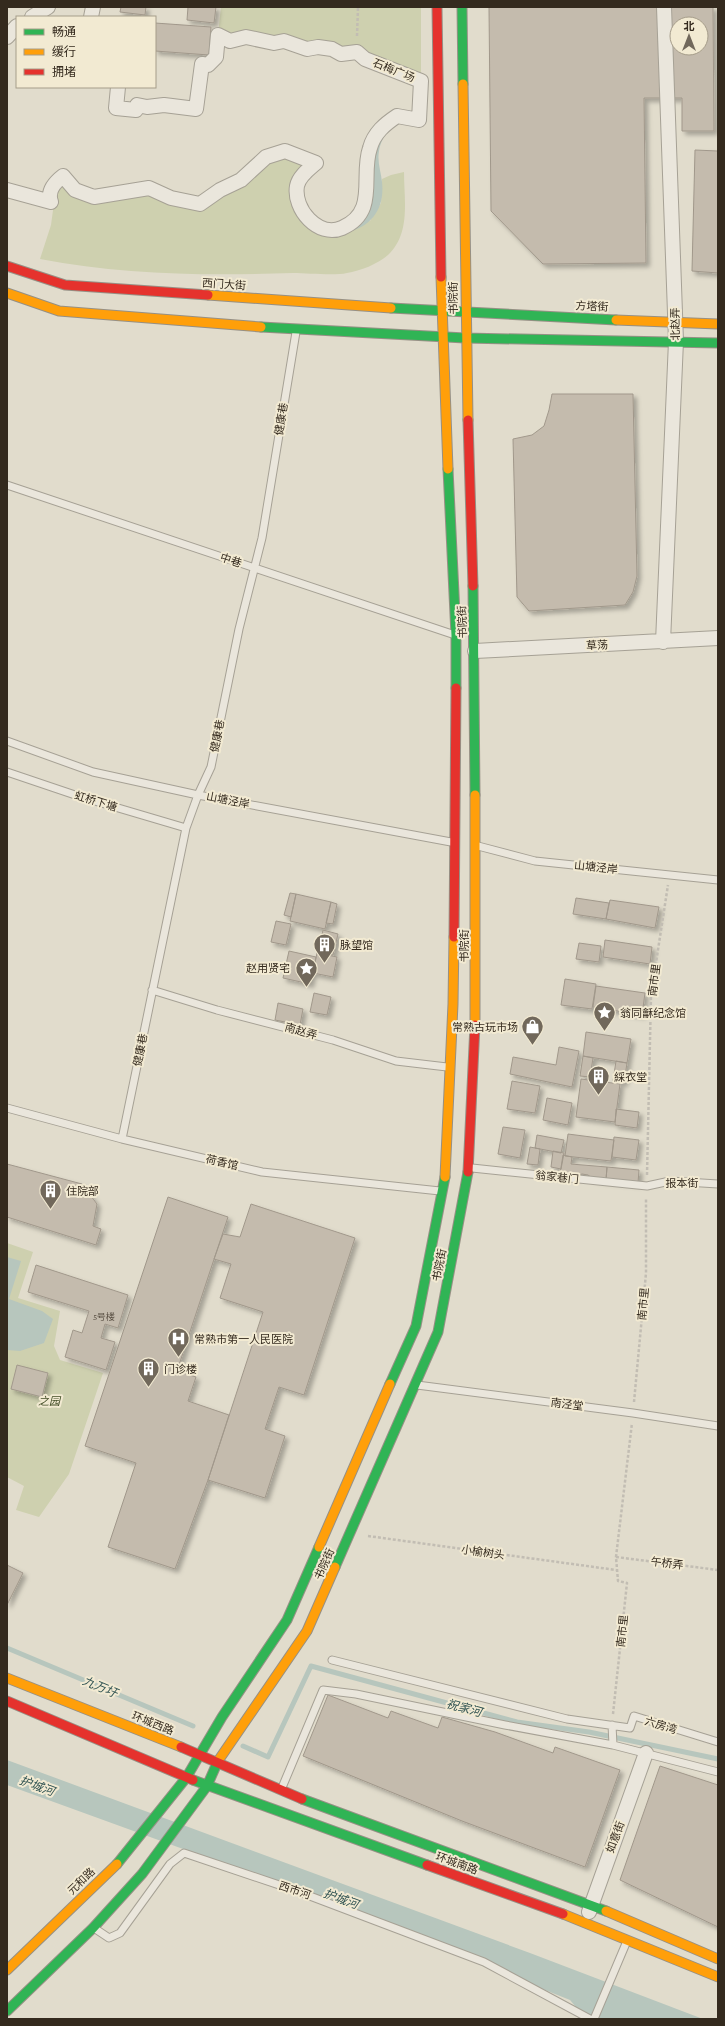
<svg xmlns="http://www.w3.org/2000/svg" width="725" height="2026" font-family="'Crimson Pro','Noto Sans SC',serif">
<defs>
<filter id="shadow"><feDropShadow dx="3.5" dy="3.5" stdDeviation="2" flood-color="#0004"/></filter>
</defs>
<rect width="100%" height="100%" fill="#e1dccc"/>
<path fill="#ced0af" d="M221,7H421V81L365,59L218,35Z
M266,157L306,158L297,185L314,224L370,221L381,203L382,179L391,175L404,172C404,201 411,233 388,255C378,264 360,271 347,273C334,276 308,273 293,273C208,276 123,275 40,259L51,225L57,181L94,197L149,188L200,204Z
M7,1243L33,1252L18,1298L60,1311L54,1346L60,1360L103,1373L69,1474L39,1517L16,1510L24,1486L7,1477Z"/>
<path fill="#b7c6bd" d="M388,129C384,136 380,144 379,151C377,162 381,172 382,182C385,208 372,226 348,232L359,215L366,162Z
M7,1257L21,1261L9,1299L42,1311L53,1319L44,1343L20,1351L7,1350Z
M7,1760L530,1953L703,2019H586L570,2000L274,1882L7,1785Z"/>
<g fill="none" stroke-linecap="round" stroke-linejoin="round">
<path stroke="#b7c6bd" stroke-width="5" d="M7,1648L193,1726
M243,1746L268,1757L311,1666L517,1722L589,1732L718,1759"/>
</g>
<path fill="#c4bbad" stroke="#a1988b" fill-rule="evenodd" filter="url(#shadow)" d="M121,7H146L145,15L120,12Z
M188,7H216L214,23L187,20Z
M489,7H713L714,131H682V98H644L646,263L543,264L491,211ZM677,24H701V48H677Z
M155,23L211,27L209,55L155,51Z
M695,150L718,151V273L692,271Z
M552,394H633L637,576L633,592L625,605L529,611L517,597L513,439L532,435L544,426L549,410Z
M290,893L296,894L291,917L284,915Z
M296,894L331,902L325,929L290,921Z
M576,898L609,903L606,919L573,914Z
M610,900L659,907L655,928L606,919Z
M331,902L337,904L333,924L326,923Z
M276,921L291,924L286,945L271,942Z
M323,930L338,934L333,955L318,951Z
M605,940L652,947L650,964L603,957Z
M579,943L601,946L599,962L576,959Z
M289,951L316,957L310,984L283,978Z
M317,953L337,957L333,977L313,973Z
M565,979L596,984L592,1009L561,1005Z
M596,986L645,993L642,1015L593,1007Z
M314,993L331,997L327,1015L310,1012Z
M278,1003L303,1009L300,1025L275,1020Z
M586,1032L631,1039L627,1063L583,1056Z
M559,1047L579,1051L572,1087L510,1074L513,1057L556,1065Z
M583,1056L593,1058L590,1077L580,1076Z
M616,1061L627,1063L624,1083L613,1081Z
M581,1079L620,1084L615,1122L576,1117Z
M512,1081L540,1086L535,1113L507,1109Z
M547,1098L572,1103L568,1125L543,1120Z
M616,1109L639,1112L637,1128L615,1125Z
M503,1127L525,1130L520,1158L498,1154Z
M568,1134L614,1140L611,1161L565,1156Z
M537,1135L564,1140L561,1153L535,1148Z
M614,1137L639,1140L636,1160L612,1157Z
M530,1147L540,1149L538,1165L527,1164Z
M553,1151L564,1153L561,1169L551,1167Z
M563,1155L572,1157L571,1164L607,1167L606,1180L592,1178L588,1175L582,1174L577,1176L560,1174Z
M7,1164L82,1184L97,1204L93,1226L101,1229L96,1245L7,1217Z
M607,1167L639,1170L638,1183L606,1180Z
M168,1197L228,1217L177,1371L196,1377L188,1401L229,1415L208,1480L175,1569L108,1547L136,1463L85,1446Z
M251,1204L355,1238L304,1395L279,1387L265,1429L285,1436L265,1498L208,1480L263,1312L220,1298L231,1264L214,1259L223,1234L240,1237Z
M36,1265L128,1295L118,1328L105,1324L101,1338L115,1342L106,1370L65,1357L73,1330L82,1333L89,1311L28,1292Z
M17,1365L48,1373L42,1397L11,1389Z
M7,1565L23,1573L7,1605Z
M328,1695L388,1718L391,1711L438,1728L442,1717L495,1732L553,1753L555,1747L620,1770L585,1867L462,1821L303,1756Z
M660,1766L718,1785V1927L620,1880Z"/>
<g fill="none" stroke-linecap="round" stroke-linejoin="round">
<defs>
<path id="lane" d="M7,485L452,634
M7,741L93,772L198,795L451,842
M7,772L81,797L186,828
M478,846L535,861L718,880
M152,990L217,1010L333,1040L396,1061L447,1067
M7,1108L122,1139L262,1172L440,1191
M122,1139L186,828L198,795L211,767L239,629L262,538L296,332
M472,1168L647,1186L670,1181L718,1184
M417,1385L633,1413L718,1426
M332,1660L567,1719L630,1728L634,1716L718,1742
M612,1725L613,1745
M281,1790L323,1690L356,1694L505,1725L613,1745L718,1772
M94,1928L109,1938L120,1933L170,1864L184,1853L294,1890L484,1962L590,2019
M594,2019L627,1941"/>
<path id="street" d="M32,17L48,7
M91,17L93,7
M7,37L17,26
M7,190L51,202C47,191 54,183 63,176L75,190L94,197L149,188L171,198L200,204L220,190L241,180L266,157L285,151L316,163C309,169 299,176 297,186C293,209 318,238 342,228C379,212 360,176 370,148C374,133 385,124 397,116L419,120L421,81L365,59L357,52L341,54L332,49L318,47L307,49L284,41L274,43L246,37L230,41L218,35L216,57L208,65L202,64L196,109L164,105L147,107L137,105L136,110L116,108L118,87
M663,642L676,341L664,7
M475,651L718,638
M589,1912L646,1753"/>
<path id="fast" d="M462,7L463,84
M391,308L616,320
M261,327L465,338L718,343
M448,469L456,635V688
M473,586L475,795
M390,1384L416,1326L445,1177
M335,1567L438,1332L468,1172
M193,1780L427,1865
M302,1799L606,1911
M117,1864L186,1778L222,1717L287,1620L319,1547
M7,2011L93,1928L142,1874L207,1786L218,1761"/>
<path id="slow" d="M463,84L468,420
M441,277L448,469
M7,293L59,311L261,327
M208,295L391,308
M616,320L718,324
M475,1025V795
M445,1177L453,1004L454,937
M319,1547L390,1384
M7,1678L181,1747
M218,1761L307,1631L335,1567
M606,1911L718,1959
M563,1914L718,1977
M7,1970L117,1864"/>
<path id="jam" d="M437,7L441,277
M7,266L65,285L208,295
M468,420L473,586
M454,937L456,688
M468,1172L475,1025
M7,1701L193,1780
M181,1747L302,1799
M427,1865L563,1914"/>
</defs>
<use href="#lane" stroke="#a6a195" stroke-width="9"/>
<use href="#street" stroke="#a6a195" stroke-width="16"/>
<use href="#fast" stroke="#969085" stroke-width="11"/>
<use href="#slow" stroke="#969085" stroke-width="11"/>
<use href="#jam" stroke="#969085" stroke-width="11"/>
<path stroke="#c2bdb3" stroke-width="2.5" stroke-dasharray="3 2" stroke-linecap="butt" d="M357,36L358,7
M647,1175L651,995L668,885
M634,1402L646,1273V1198
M368,1536L616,1570
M616,1557L718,1570
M613,1714L627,1583L618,1581L616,1557L632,1423"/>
<use href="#lane" stroke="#eae6dc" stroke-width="7"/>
<use href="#street" stroke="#eae6dc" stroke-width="14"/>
<use href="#fast" stroke="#30b455" stroke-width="9"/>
<use href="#slow" stroke="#ff9f0a" stroke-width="9"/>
<use href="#jam" stroke="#e5322d" stroke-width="9"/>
</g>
<defs>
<symbol id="building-pin" viewBox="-11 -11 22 30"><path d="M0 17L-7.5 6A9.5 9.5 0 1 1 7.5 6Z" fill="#71685b" stroke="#f2ead2"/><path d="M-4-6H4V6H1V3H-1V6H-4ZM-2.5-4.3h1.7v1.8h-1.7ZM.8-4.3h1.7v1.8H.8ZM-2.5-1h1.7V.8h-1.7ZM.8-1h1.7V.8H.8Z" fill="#fff"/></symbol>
<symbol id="sight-pin" viewBox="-11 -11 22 30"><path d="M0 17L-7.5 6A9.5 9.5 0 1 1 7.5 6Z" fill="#71685b" stroke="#f2ead2"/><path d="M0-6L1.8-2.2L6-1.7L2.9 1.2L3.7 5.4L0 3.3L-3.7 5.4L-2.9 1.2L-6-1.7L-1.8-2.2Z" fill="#fff"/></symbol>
<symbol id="shop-pin" viewBox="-11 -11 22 30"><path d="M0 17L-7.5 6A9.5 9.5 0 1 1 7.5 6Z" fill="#71685b" stroke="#f2ead2"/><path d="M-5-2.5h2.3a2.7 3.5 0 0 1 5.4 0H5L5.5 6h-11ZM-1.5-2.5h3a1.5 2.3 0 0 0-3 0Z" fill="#fff"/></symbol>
<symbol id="hospital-pin" viewBox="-11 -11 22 30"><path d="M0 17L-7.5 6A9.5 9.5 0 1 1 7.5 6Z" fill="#71685b" stroke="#f2ead2"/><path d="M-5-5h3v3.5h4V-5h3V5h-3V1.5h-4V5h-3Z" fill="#fff"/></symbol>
</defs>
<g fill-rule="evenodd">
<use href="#building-pin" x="312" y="932" width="25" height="34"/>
<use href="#sight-pin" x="294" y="956" width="25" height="34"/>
<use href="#sight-pin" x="592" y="1000" width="25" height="34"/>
<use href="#shop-pin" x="520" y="1014" width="25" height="34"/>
<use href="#building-pin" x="586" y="1064" width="25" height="34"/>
<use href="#building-pin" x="38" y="1178" width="25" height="34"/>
<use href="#hospital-pin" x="166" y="1326" width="25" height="34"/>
<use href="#building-pin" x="136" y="1356" width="25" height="34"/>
</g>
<g text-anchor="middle" stroke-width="4" stroke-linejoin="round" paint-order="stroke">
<g font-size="9" fill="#584e42">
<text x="104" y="1320">5号楼</text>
</g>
<g font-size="11" fill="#342a1e" stroke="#f2ead2">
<text transform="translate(394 70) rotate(22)" y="4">石梅广场</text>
<text transform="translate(224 284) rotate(4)" y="4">西门大街</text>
<text transform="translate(453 298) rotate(-91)" y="4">书院街</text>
<text transform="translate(592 306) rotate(3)" y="4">方塔街</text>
<text transform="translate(675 324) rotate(-91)" y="4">北赵弄</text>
<text transform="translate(281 419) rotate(-81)" y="4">健康巷</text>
<text transform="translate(231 560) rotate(19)" y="4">中巷</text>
<text transform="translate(462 622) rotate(-92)" y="4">书院街</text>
<text transform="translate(597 645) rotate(-3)" y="4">草荡</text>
<text transform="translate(217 736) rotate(-79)" y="4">健康巷</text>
<text transform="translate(228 800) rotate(11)" y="4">山塘泾岸</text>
<text transform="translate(96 801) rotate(17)" y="4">虹桥下塘</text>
<text transform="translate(596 867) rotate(6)" y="4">山塘泾岸</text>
<text transform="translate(464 946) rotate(-90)" y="4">书院街</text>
<text transform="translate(654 980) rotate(-83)" y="4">南市里</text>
<text transform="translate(301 1031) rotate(16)" y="4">南赵弄</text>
<text transform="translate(140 1050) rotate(-79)" y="4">健康巷</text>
<text transform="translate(222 1162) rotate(13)" y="4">荷香馆</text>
<text transform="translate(557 1177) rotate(6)" y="4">翁家巷门</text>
<text transform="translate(682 1183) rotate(-1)" y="4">报本街</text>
<text transform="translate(439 1265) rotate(-79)" y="4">书院街</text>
<text transform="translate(643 1304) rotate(-85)" y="4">南市里</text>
<text transform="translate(567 1404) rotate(7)" y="4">南泾堂</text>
<text transform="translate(483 1552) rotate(8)" y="4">小榆树头</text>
<text transform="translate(667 1563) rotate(7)" y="4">午桥弄</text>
<text transform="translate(324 1564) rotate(-66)" y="4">书院街</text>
<text transform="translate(622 1631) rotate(-84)" y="4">南市里</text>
<text transform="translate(153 1723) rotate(22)" y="4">环城西路</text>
<text transform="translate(661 1725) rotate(17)" y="4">六房湾</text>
<text transform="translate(615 1837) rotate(-70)" y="4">如意街</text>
<text transform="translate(457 1863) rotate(20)" y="4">环城南路</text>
<text transform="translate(81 1881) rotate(-44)" y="4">元和路</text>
<text transform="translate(295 1890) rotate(19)" y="4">西市河</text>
</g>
<g font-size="11" fill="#342a1e" stroke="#f2ead2" text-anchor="start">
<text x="340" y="949">脉望馆</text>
<text x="290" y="972" text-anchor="end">赵用贤宅</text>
<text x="620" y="1017">翁同龢纪念馆</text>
<text x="518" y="1031" text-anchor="end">常熟古玩市场</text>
<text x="614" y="1081">綵衣堂</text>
<text x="66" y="1195">住院部</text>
<text x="194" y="1343">常熟市第一人民医院</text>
<text x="164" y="1373">门诊楼</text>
</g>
<g font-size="11" font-style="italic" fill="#434e27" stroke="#f2ead2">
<text x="49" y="1405">之园</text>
</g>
<g font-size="12" font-style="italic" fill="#2f5251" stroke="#f2ead2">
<text transform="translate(100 1687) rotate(23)" y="4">九万圩</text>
<text transform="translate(464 1708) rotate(15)" y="4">祝家河</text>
<text transform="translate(37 1786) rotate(20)" y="4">护城河</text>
<text transform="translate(341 1899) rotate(20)" y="4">护城河</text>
</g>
</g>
<rect width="725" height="2026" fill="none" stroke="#342a1e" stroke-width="16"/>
<rect x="16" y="16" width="140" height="72" fill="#f2ead2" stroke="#a69d8a"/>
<rect x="24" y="29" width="20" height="6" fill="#30b455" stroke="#a69d8a"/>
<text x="52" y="36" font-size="12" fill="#342a1e">畅通</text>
<rect x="24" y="49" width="20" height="6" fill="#ff9f0a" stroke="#a69d8a"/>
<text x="52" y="56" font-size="12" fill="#342a1e">缓行</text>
<rect x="24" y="69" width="20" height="6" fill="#e5322d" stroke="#a69d8a"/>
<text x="52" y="76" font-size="12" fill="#342a1e">拥堵</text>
<g transform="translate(689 36)"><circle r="19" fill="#f2ead2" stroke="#a69d8a"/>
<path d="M0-3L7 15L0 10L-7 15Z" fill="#71685b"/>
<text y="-6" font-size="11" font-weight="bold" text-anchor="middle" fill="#342a1e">北</text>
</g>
</svg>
